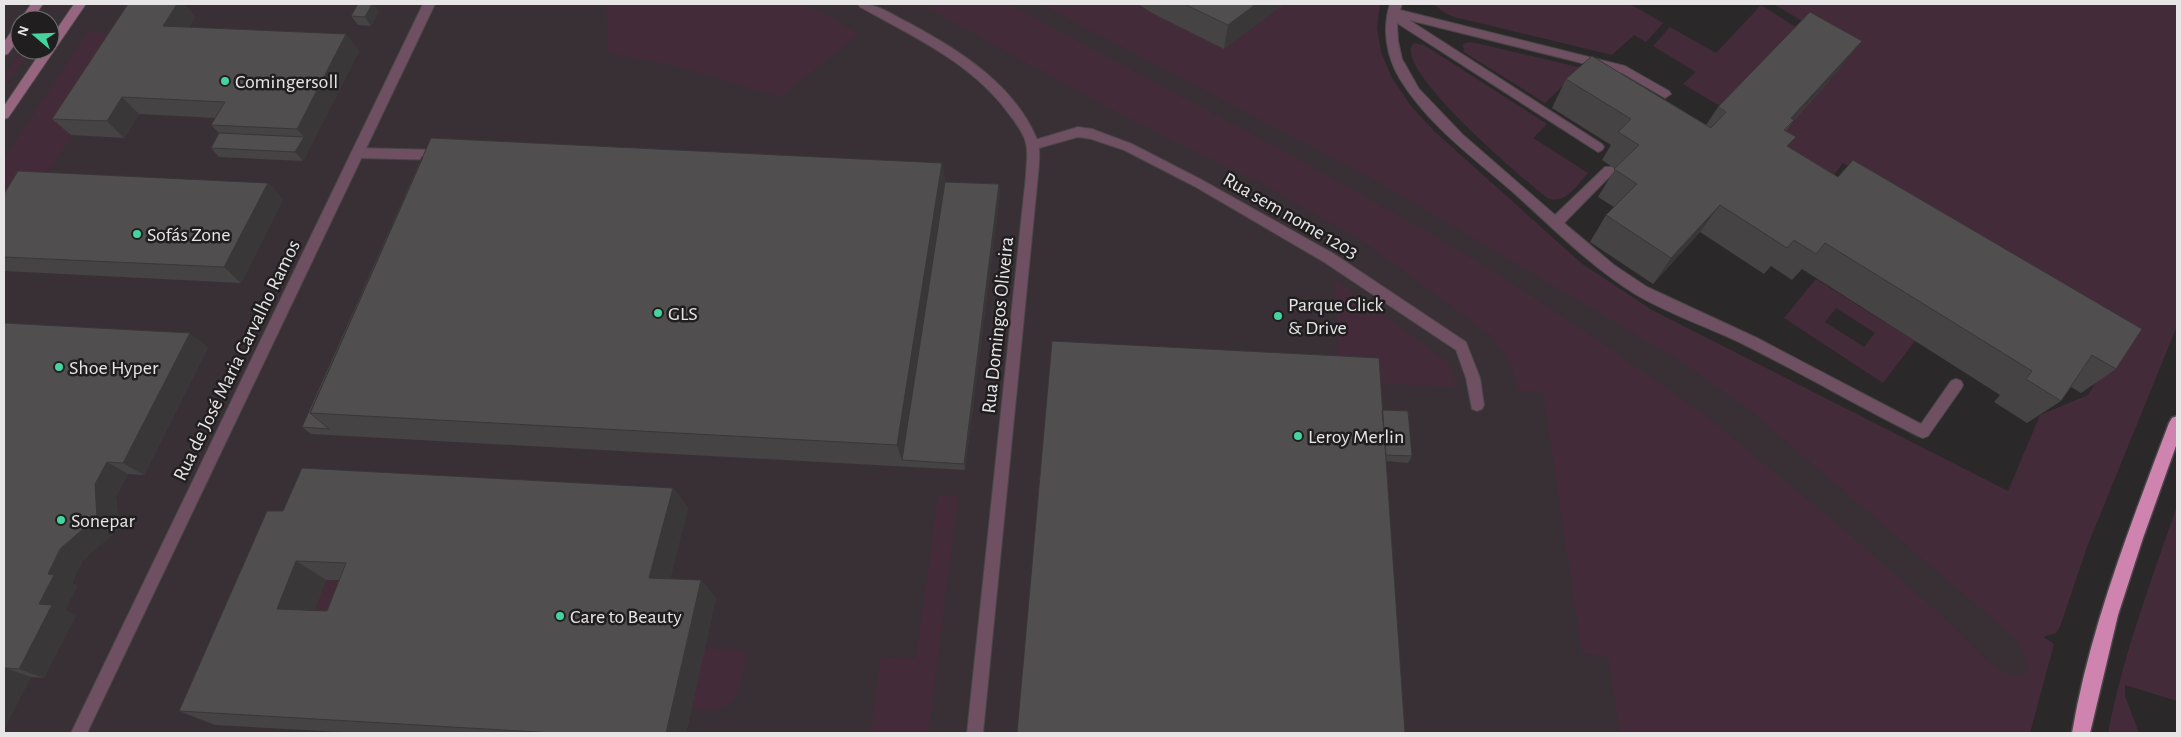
<svg xmlns="http://www.w3.org/2000/svg" width="2181" height="737" font-family="'Alegreya Sans',sans-serif">
<rect width="100%" height="100%" fill="#2b2829"/>
<path fill="#393035" fill-rule="evenodd" d="M4,4H1324L1242,66L1556,252L2043,637L2054,644L1989,733H4ZM20,20H50V50H20Z"/>
<path fill="#442b39" fill-rule="evenodd" d="M606,4H807L859,34L780,97L678,66L608,53Z
M920,4H1008L1289,154L1424,230L1497,274L1593,337L1711,420L1851,536L1950,624L1991,664L2016,678L2030,669L2016,639L1744,405L1676,358L1381,183L1041,4H1136L1224,49L1284,4H1380L1377,28L1381,52L1392,78L1411,106L1434,131L1581,263L1652,310L2008,491L2040,415L2088,395L2122,338L1843,163L1833,176L1769,146L1820,32L1774,4H2177V326L2087,547L2060,627L2056,633L2043,637L2054,644L2030,733H1620L1608,656L1583,654L1582,653L1543,392L1519,391L1510,362L1492,336L1366,243L1267,186L1134,121Z
M1433,4H1630L1663,23L1646,42L1634,35L1612,55L1454,17L1445,13Z
M1761,5L1805,33L1725,109L1683,84L1696,72L1653,46L1670,27L1716,53Z
M88,32L136,34L38,188L4,186V159Z
M1469,42L1476,43L1595,71L1571,78L1545,103L1464,52L1463,44Z
M1414,43L1424,45L1547,124L1533,138L1588,173C1577,185 1564,207 1546,197C1521,177 1403,77 1411,47Z
M22,50H30L4,88V76Z
M1335,279L1446,361L1452,370L1458,387L1371,383L1339,359Z
M1816,279L1915,341L1883,383L1784,318ZM1836,308L1875,333L1864,347L1825,322Z
M938,495L958,496L928,733H870L881,657L916,659Z
M2177,506V701L2125,685V696L2139,733H2108C2123,655 2151,581 2177,506Z
M326,580L373,582L308,626Z
M704,648L747,651C742,671 742,706 715,709C708,710 699,708 691,708Z"/>
<g fill="none" stroke-linecap="round" stroke-linejoin="round">
<defs>
<path id="service" d="M1390,4H1402L1400,10L1625,66L1669,91L1671,94L1665,98L1622,73L1409,20L1602,144L1604,147L1602,150L1598,152L1397,23L1398,41L1402,59L1419,89L1462,134L1555,215L1605,167H1613L1615,170L1613,173L1564,223L1614,265L1647,287L1757,338L1921,424L1951,381L1956,379L1961,381L1963,385L1961,389L1928,436L1923,438L1918,436C1860,407 1803,374 1745,345C1709,327 1670,315 1635,294C1590,266 1553,228 1514,193C1474,158 1428,125 1400,79C1386,56 1382,28 1390,4Z
M1078,127L1092,129L1132,144L1202,180L1334,254L1466,342L1480,378L1484,405L1482,409L1477,411L1472,409L1466,378L1456,350L1324,262L1194,186L1124,150L1091,139L1078,137L1032,150L1028,148L1026,145L1028,142Z
M357,148L441,150L445,152L447,155L445,158L441,160L357,158L353,156L351,153L353,150Z"/>
<path id="minor" d="M423,4H435L87,733H71Z
M858,4C877,3 891,14 907,22C957,49 1012,82 1036,137C1041,149 1039,162 1038,175L983,733H967L1026,175C1026,164 1029,151 1025,140C1022,131 1015,122 1009,114C972,63 914,37 860,7Z"/>
<path id="secondary" d="M31,4H43L32,20H20Z
M74,4H86L8,118L4,119V106L42,50H50V39Z
M20,24V37L8,54L4,55V42L16,25Z"/>
<path id="motorway" d="M2177,416V443L2143,538L2118,615L2090,733H2072C2090,627 2131,524 2169,423L2172,418Z"/>
</defs>
<use href="#service" stroke="#494647" stroke-width="2"/>
<use href="#minor" stroke="#494647" stroke-width="2"/>
<use href="#secondary" stroke="#494647" stroke-width="2"/>
<use href="#motorway" stroke="#494647" stroke-width="3"/>
<use href="#service" fill="#6f5062" fill-rule="evenodd"/>
<use href="#minor" fill="#6f5062" fill-rule="evenodd"/>
<use href="#secondary" fill="#966681" fill-rule="evenodd"/>
<use href="#motorway" fill="#cf84b0" fill-rule="evenodd"/>
</g>
<path fill="#464344" fill-rule="evenodd" d="M128,4H184L195,17L189,27L346,34L359,51L303,161L219,157L211,148L219,133L211,125L216,118L139,114L124,138L71,135L52,119Z
M358,4H373L379,12L371,26L358,25L351,16Z
M1138,4H1284L1224,49L1152,13Z
M1839,70L1794,120L1786,131L1788,147L2116,369L2081,393L2071,387L2061,401L2027,423L1994,402L2000,395L1802,269L1792,280L1771,266L1764,274L1700,232L1653,284L1590,242L1606,215L1614,207L1598,197L1615,169L1602,160L1611,145L1552,108L1566,79L1706,125L1718,107Z
M422,157L942,163L945,182L999,184L1000,193L965,470L311,434L302,427Z
M268,183L283,199L241,283L4,271V194Z
M4,323L208,347L144,475L128,474L116,496L119,529L83,560L72,583L77,586L65,610L76,615L44,678L31,677L4,729Z
M1382,410L1412,456L1408,463L1386,461Z
M673,488L688,508L670,579L701,580L716,598L686,733H361L215,725L179,711L283,511ZM326,580H339L327,611H314Z"/>
<path fill="#393737" d="M177,4H184L195,17L179,43L163,26Z
M372,4H373L379,12L371,26L365,17Z
M1256,4H1284L1224,49L1228,25Z
M346,34L359,51L303,161L295,152L304,137L297,129Z
M1862,41L1839,70L1769,146L1791,118Z
M122,97L139,114L124,138L107,121Z
M942,163L947,190L902,460L897,445Z
M268,183L283,199L241,283L224,267Z
M999,184L1000,193L965,470L964,464Z
M1720,205L1700,232L1653,284L1671,258Z
M190,333L208,347L144,475L123,463Z
M107,462L128,474L116,496L119,529L83,560L72,583L77,586L65,610L76,615L44,678L19,669L48,574Z
M673,488L688,508L666,595L649,578Z
M296,561L326,580L308,626L277,609Z
M701,580L716,598L686,733H666Z
M5,668L31,677L4,729V671Z"/>
<path fill="#514e4f" stroke="#393737" fill-rule="evenodd" d="M128,4H177L163,26L346,34L297,129L211,125L225,102L122,97L107,121L52,119Z
M358,4H372L365,17L351,16Z
M1184,4H1256L1228,25Z
M1810,12L1862,41L1791,118L1794,120L1784,130L1796,137L1787,146L1838,177L1853,160L2142,329L2116,369L2092,355L2061,401L2026,379L2032,371L1825,243L1816,254L1794,240L1787,248L1720,205L1671,258L1606,215L1637,184L1614,169L1639,145L1618,132L1631,119L1566,79L1592,56L1711,128L1726,112L1718,107Z
M219,133L304,137L295,152L211,148Z
M431,138L942,163L897,445L310,413Z
M422,157H423L310,413L329,429L302,427Z
M18,171L268,183L224,267L4,257V194Z
M945,182L999,184L964,464L902,460Z
M4,323L190,333L123,463L107,462L95,484L97,517L60,549L48,574L54,575L39,604L52,605L19,669L5,668L4,671Z
M1052,341L1379,358L1405,733H1017Z
M1382,410L1408,411L1412,456L1386,455Z
M302,468L673,488L649,578L701,580L666,733H554L179,711L267,511H283ZM296,561L346,563L327,611L277,609Z"/>
<g fill="#45d49f" stroke="#211e20" stroke-width="2">
<circle cx="225" cy="81" r="5"/>
<circle cx="137" cy="234" r="5"/>
<circle cx="658" cy="313" r="5"/>
<circle cx="1278" cy="316" r="5"/>
<circle cx="59" cy="367" r="5"/>
<circle cx="1298" cy="436" r="5"/>
<circle cx="61" cy="520" r="5"/>
<circle cx="560" cy="616" r="5"/>
</g>
<g text-anchor="middle" stroke-width="5" stroke-linejoin="round" paint-order="stroke">
<g font-size="20" fill="#e7e5e6" stroke="#211e20" text-anchor="start">
<text x="235" y="88">Comingersoll</text>
<text x="147" y="241">Sofás Zone</text>
<text x="1288" y="311">Parque Click<tspan x="1288" dy="23">&amp; Drive</tspan></text>
<text x="668" y="320">GLS</text>
<text x="69" y="374">Shoe Hyper</text>
<text x="1308" y="443">Leroy Merlin</text>
<text x="71" y="527">Sonepar</text>
<text x="570" y="623">Care to Beauty</text>
</g>
<g font-size="20" fill="#e7e5e6" stroke="#211e20">
<text transform="translate(1291 215) rotate(30)" y="7">Rua sem nome 1203</text>
<text transform="translate(997 325) rotate(-84)" y="7">Rua Domingos Oliveira</text>
<text transform="translate(236 360) rotate(-64)" y="7">Rua de José Maria Carvalho Ramos</text>
</g>
</g>
<rect width="2181" height="737" fill="none" stroke="#e7e5e6" stroke-width="10"/>
<g transform="translate(35 35) rotate(289)"><circle r="24" fill="#211e20" stroke="#706e6f"/>
<path d="M0-4L9 19L0 12L-9 19Z" fill="#45d49f"/>
<text y="-8" font-size="14" font-weight="bold" text-anchor="middle" fill="#e7e5e6">N</text>
</g>
</svg>
